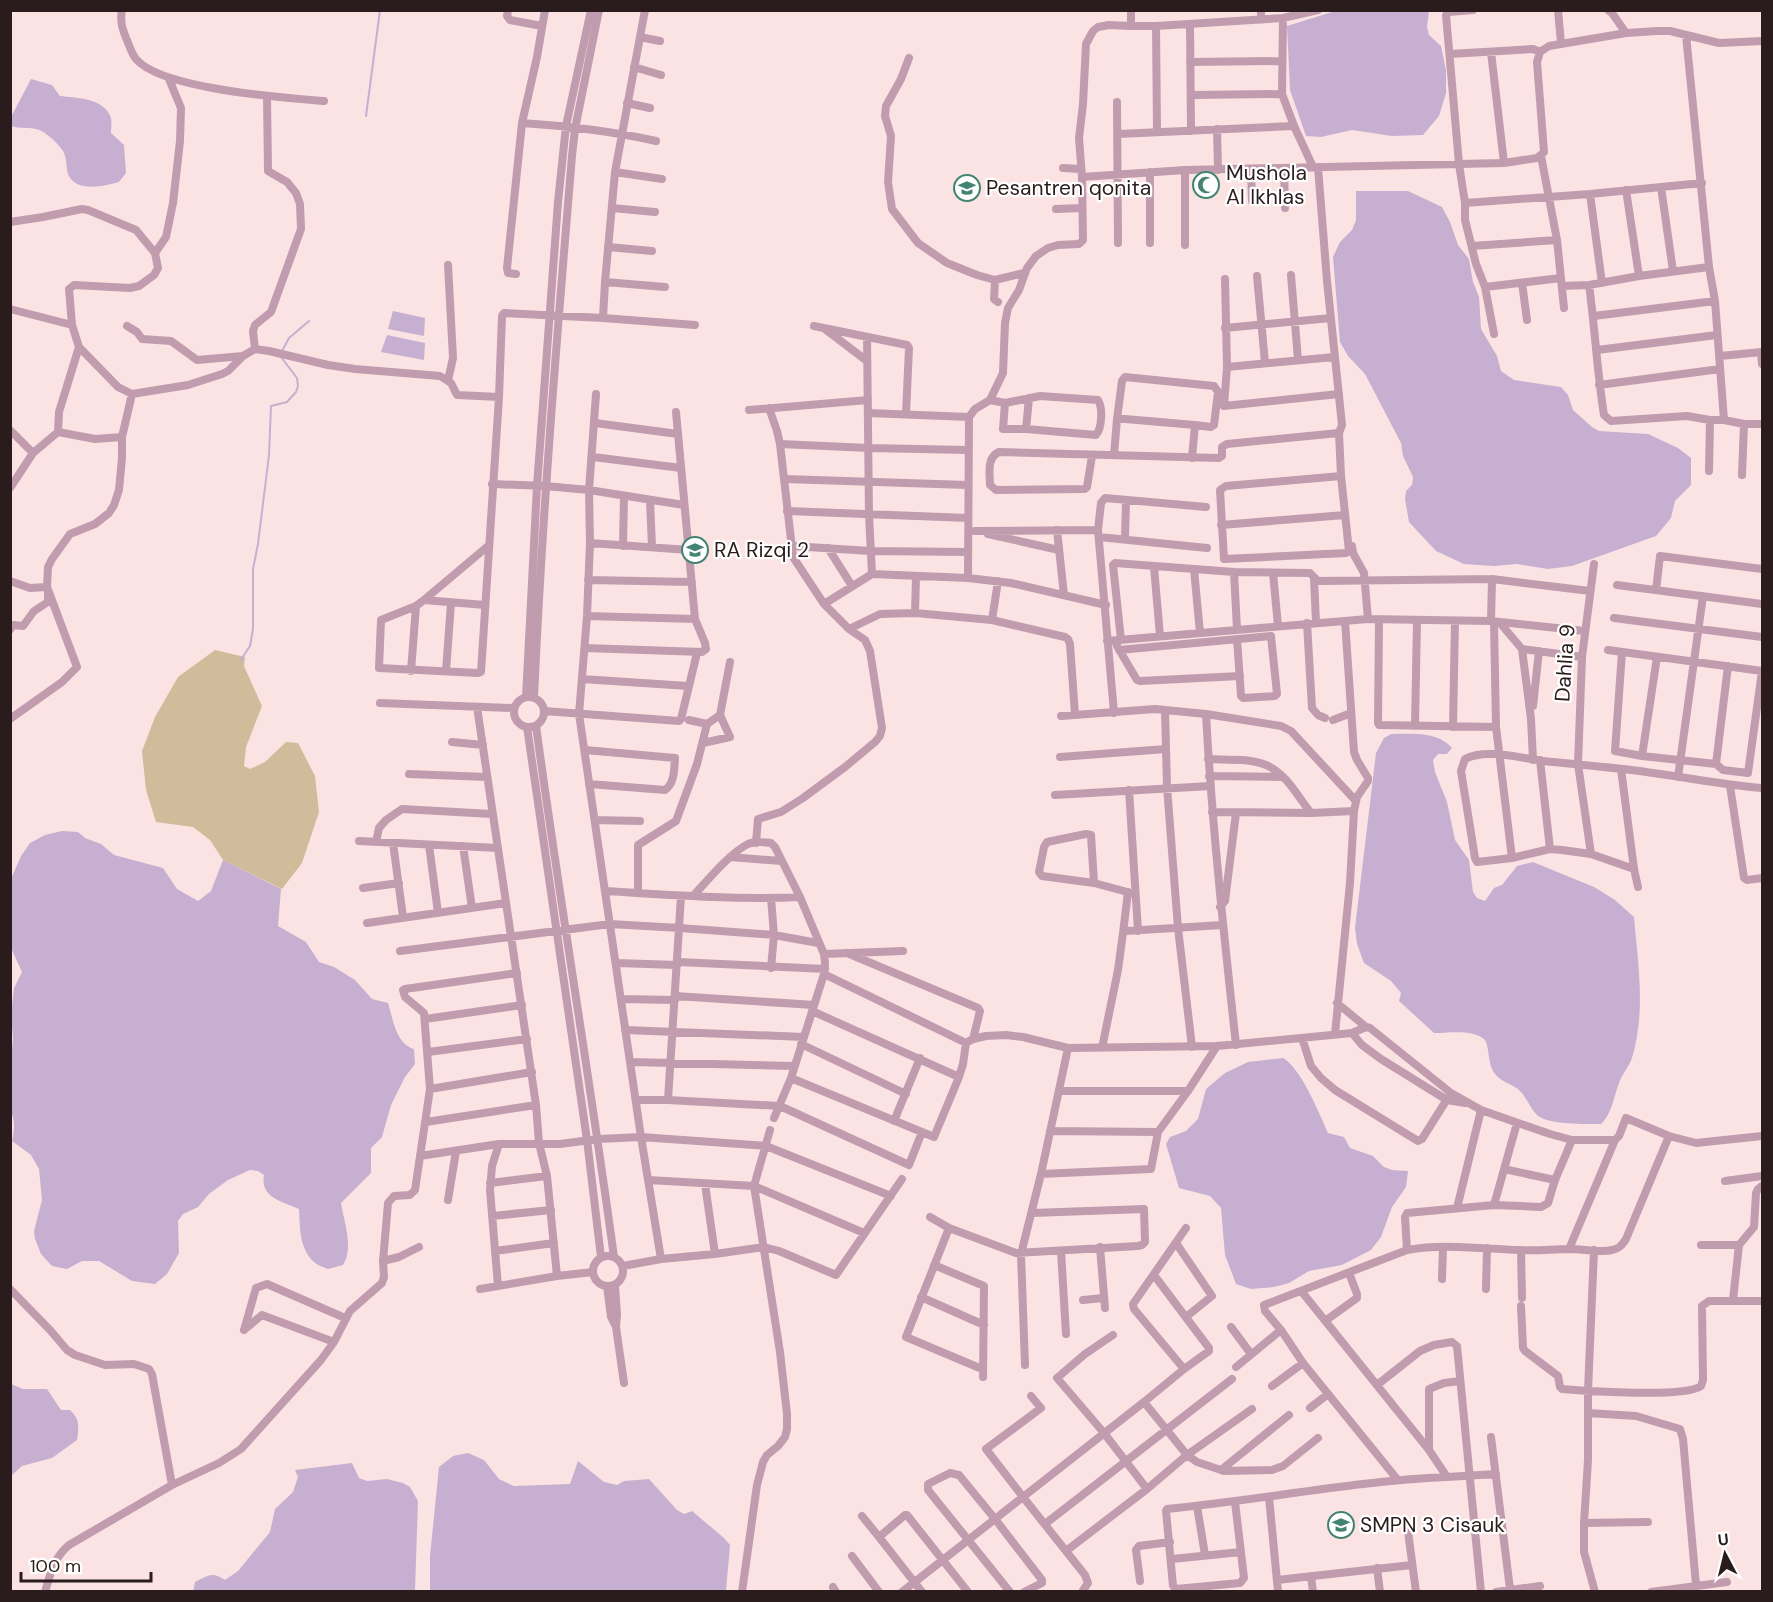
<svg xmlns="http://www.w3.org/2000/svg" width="1773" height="1602" font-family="'DM Sans',sans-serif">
<rect width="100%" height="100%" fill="#fce3e3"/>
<path fill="#d0bb9a" d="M215,650L245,657L244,666L262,706L246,747L244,766L250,769L265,762L286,742L298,743L315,776L319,812L302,863L282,889L223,860L210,840L193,827L156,822L146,790L142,751L155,717L178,677Z"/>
<path fill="#c7afd1" d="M1335,11H1429L1427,27L1429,35L1441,46L1446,70V93L1439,116L1423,135L1392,136L1352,130L1321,137L1306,136L1290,90L1287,26Z
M31,79L52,85L60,96C77,98 105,98 111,118C112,123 111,129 111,133L124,145L126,173L119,182C105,186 75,193 68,174C66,167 67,158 63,151C59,145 52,138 46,134C36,125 22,130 11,126V117Z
M1356,191H1408L1442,207L1450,222L1458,245L1469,259L1473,282L1479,297L1481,329L1497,356L1501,371L1514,380L1561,387L1568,395L1573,410L1592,427L1599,431L1648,434L1678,448L1691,458V485L1675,501L1671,518L1656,536L1572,566L1548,569L1517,564L1494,566L1464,564L1436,551L1409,522L1405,499L1406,491L1412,485L1413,477L1403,456L1401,443L1365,374L1348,356L1340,342L1333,257L1340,242L1352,230L1356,220Z
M393,311L425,318L424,336L388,329Z
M387,335L425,343L424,360L381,352Z
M1391,734C1413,734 1437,731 1452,748L1447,754H1438L1433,760L1435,772L1447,802L1455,840L1469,860L1473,892L1477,898L1485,901L1494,888L1502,885L1517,866L1533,862L1594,887L1615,900L1634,917C1638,964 1646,1012 1632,1058C1629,1067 1622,1074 1619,1083C1614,1096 1612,1114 1601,1124C1586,1124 1548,1125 1537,1115C1531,1109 1527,1099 1521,1092C1514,1084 1502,1083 1495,1074C1487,1064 1490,1045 1484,1039C1472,1029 1448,1033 1434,1033L1399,1001L1401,993L1391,981L1364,963L1357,944L1355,928L1376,753L1384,738Z
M62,831L78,832L85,838L101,844L114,855L163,868L177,889L198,901L211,891L223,860L281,889L278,926L306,942L319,962L334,967L355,980L372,999L388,1003C393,1019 396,1044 414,1049L415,1064L405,1077L391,1105L382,1137L371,1148V1173L341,1203C344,1222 354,1248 343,1265L328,1269C323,1267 317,1265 314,1262C299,1248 300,1227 299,1209C282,1201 260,1198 264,1175L258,1171L250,1170L228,1180L209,1194L198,1207L183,1214L178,1221L179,1253L167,1274L155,1284L132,1281L99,1261H82L67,1269L52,1266L41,1254L35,1239L34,1231L42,1200L39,1169L31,1155L12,1141C14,1131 16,1120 10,1111V1068L13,1039L11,1014L14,988L22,972L11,948V879L21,856L30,843L45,835Z
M1283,1058C1301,1068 1319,1113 1328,1133L1344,1137L1350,1148L1373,1156L1384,1167L1392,1170L1408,1171L1406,1187L1392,1207L1381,1237L1371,1250L1342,1265L1309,1271L1289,1283L1274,1287L1251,1289L1236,1284L1225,1255L1221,1208L1210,1196L1179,1188L1166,1144L1170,1137L1186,1131L1198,1119L1206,1089L1225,1073L1248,1062Z
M11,1384L23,1389H47L61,1410H70C80,1419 79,1427 77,1440L52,1458L22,1466L11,1476Z
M468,1453L484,1460L499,1479L514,1486L570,1484L578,1461L604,1482L617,1485L624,1481L649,1479L677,1510L684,1514L692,1511L724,1538L730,1545L726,1591H430V1556L439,1467L453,1456Z
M352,1463L359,1478L367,1481L387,1479L403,1483L410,1487L418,1501L415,1591H193L195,1582C208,1576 212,1571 225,1580L238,1571L270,1532L275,1509L293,1492L298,1477L295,1470Z"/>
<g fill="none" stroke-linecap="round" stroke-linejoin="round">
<path stroke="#c7afd1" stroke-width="2" d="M366,116L380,10
M282,351L289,338L309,321
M240,661L250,646L253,629V569L258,544L269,455L271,406L287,402L296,392L298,386L297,378L281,357"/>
<path stroke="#c19bae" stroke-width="8" d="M122,10C120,21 122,28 126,38C129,44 131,53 136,59C161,89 284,98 324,101
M508,10L507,16L510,20L542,26
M1131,10V26
M1473,10L1449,12L1446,15L1459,164L1465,203V220L1476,264L1485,287L1494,334
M1558,10L1561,43
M1608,10L1612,13L1626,33
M1283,18L1282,94L1294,126L1313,167
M1261,20V10
M1190,24L1191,131
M1156,26L1157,131
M1686,35L1709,267L1715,301L1724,420
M640,37L660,41
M1491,52L1504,163
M1450,54L1533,49L1540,52
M909,58L901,79L886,106L885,116L891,136L888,182L892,209L918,243L947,263L977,275L995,280L1024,273
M1190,62L1282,61
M634,67L661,75
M1191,95L1282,94
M1117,102L1118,243
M627,103L650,108
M522,123C567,126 612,131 656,141
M1217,129L1218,170
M1118,134L1294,126
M1541,156L1557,240L1564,308
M1318,167L1327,281L1342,425L1339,433L1341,476L1349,551L1346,553L1224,559L1220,490L1226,486L1341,476
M1063,168L1081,169
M1284,168L1285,208
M1251,169L1252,201
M615,172L662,179
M1150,172V243
M1082,177L1185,170L1504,163L1537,158L1544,152L1537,62L1540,52L1549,46L1626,33L1657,31H1670L1719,43L1762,41
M1661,187L1673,271
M1626,190L1639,276
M1590,194L1602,283
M1465,203L1590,194L1702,183
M612,208L655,212
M1056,209L1082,208
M10,222L43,217L82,209L88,210L136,230L155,253L158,268L154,275L139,286L130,288L74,285L69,289L72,325L79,347L59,412L58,432L33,453L10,488
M1185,245V170
M1472,246L1557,240
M608,247L652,251
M155,253L166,237L173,203L180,141L181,108L169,79
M516,274L508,273L507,268L522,123L537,57L545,10
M1291,275L1298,360
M1257,276L1265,363
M1225,279L1227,367L1224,406L1339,394
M995,280L994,299L998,302
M605,282L665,287
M1522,283L1527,320
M1589,285C1595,328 1597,372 1604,415L1611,421L1687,416L1710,420H1724L1744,424H1762
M1562,286L1589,285L1639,276L1709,267
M1485,287L1561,278
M10,309L72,325
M1594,316L1715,301
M603,318L605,282L615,172L645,10
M127,326L137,332L142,339L171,341L197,360L243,356
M814,326L907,345L909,348L906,414
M1225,328L1331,318
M825,329L867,361
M79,347L118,387L132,394L188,385L222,374L228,371L243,356L255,349L269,351L328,365L355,369L440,376L451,383L457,395L499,397
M255,349L253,331L255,325L271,312L301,229L300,204L296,193L287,182L268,171L267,97
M1597,350L1717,335
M1761,352L1762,364
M1720,356L1762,352
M1227,367L1334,357
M448,380L453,358L448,265
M1599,385L1720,369
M596,394L589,490L590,543L587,616L579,714L641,1137L661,1259
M990,400L1005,403L1040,396L1098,400C1103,408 1102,428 1096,435L1026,429H1003L1005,403
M749,410L868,400
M868,413L969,417L975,409L990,400L1003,373L1005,323L1008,308L1019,290L1027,268L1036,256L1048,248L1058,245L1079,244L1083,240L1082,177L1079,138L1083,104L1086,44L1093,31L1098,27L1109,25L1131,26H1156L1283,18L1318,10
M1117,419L1122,381L1125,377L1214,386L1218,392L1214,425L1211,427L1195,425
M595,423L678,434
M1026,429L1029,398
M10,430L33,453
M58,432L95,439L122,437
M780,444L869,448L968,450
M1114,455L1117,419H1125L1195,425L1192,458
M1092,456L1087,487L1085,489L996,490L990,485C990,474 986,458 999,452L1219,458L1222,456V447L1227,444L1339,433
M593,457L681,468
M1709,471L1710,420
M1742,475L1744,424
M784,479L968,485
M492,484L545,486L589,490L684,505
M650,500L652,547
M787,511L968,518
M1221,525L1345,515
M1057,530L1064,595
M975,531L1098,530
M988,534L1059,550
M1099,537L1207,548
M1125,539L1126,501
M590,543L689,550
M488,546L424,600L416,606L381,620L379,668L478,673L481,672L499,397L502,316L504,313L603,318L695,325
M623,546L624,496
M792,546L870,551L968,552
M1352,546L1353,553L1364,573L1368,619
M828,548L852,586
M1154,567L1160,636
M1194,569L1200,633
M1234,572L1237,629
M1273,573L1278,626
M872,574L968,578L1011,583L1106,605
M968,578L969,417
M1314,578L1316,622
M588,580L692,582
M10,581L30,588L47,587L48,567L52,559L70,534L95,524L109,513L114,505L119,490L122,458V437L132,394
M1617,585L1762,604
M1656,590L1660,556L1762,569
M424,600L485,605
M824,604L872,574L869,515L867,337
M915,613L916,577
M587,616L695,619L676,412
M1614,618L1762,637
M992,620L998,581
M1379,620L1378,723L1379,725L1496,727
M1491,621L1492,579
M1494,622L1496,727L1512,858
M1307,623L1312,708L1318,715L1325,718
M1500,623L1522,649L1582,657
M849,629L880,614L915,613L992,620L1065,637L1068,639L1070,644L1075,715
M10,630L13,625L23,626L34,611L48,602V592
M1121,640L1113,565L1115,563L1234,572L1310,573L1318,581L1492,579L1590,591
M1107,641L1368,619L1491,621L1585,631
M1117,646L1137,680L1140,681L1240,676
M585,648L702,652L706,649L705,643L695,619
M1522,649L1531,719L1533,760
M1119,650L1271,636L1277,694L1275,696L1243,698L1241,696L1237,639
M1608,650L1762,671L1748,773L1723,770L1716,764L1642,756L1615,751L1622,652
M411,671L416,606
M446,671L451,603
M582,679L688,686
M514 712a15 15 0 1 1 30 0a15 15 0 1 1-30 0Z
M526,697L537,486L558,202L566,126L591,10
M534,698C542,517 557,336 572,156L575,129L599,10
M380,703L513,708
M1533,706L1539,651
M477,707L536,1105L539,1143L547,1176L557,1276L593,1272
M1165,710L1167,787L1178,928L1192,1047
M544,711L679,721L681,719L697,653
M1114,713L1098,530L1101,503L1105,498L1206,507
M1206,714C1212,825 1224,935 1236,1045
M1061,716L1155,709L1206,714L1281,726L1291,731L1355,800
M10,719L62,682L77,667L47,587
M689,720L707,724
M1333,720L1351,713
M536,726C560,903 590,1079 614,1257
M1415,726L1417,621
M527,727L587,1140L601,1257
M1453,727L1455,621
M452,742L483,745
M703,743L730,737L720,715
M585,750L675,758C674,769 675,783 665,790L589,784
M1642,756L1657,657
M1060,757L1166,749
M1208,759C1226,760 1249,758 1266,765C1286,773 1298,797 1311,813
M1540,760L1550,849
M1716,764L1728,666
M1621,769L1634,869L1638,887
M409,774L487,777
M1209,776L1283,777
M1678,777L1703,596
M1730,786L1744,878L1747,880L1762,878
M1129,790L1138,931
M1055,795L1210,786
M1212,812L1311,813L1354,811
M595,820L640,821
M359,841L498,848
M376,842L379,828L386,820L402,809L492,814
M393,843L403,917
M756,843L758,819L781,812L803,798L845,767L875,742L880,736L882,728L870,651L865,640L849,629L824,604L793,557L780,444L777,431L769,408
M429,845L438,913
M463,846L472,908
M1591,854L1578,764L1582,657L1594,564
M730,857L781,861
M1634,869L1591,854L1562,850L1550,849L1512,858L1477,862L1475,858L1461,771L1465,759C1486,748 1520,758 1543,761C1579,765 1616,767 1653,773C1690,778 1725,785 1762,788
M1094,883L1091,835L1086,834L1047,842L1044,847L1039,872L1042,876L1094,883L1135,894
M363,888L399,883
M606,891C670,895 735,900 800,897
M638,893V845L676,821L697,764L707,724L720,715L730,662
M693,896C706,882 731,852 748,844C755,841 764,842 771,843L775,847L800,897L824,954L825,963L824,974L791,1078L774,1118
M771,898L774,935L818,943
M1220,907L1225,901L1236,813
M367,923L506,903
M1123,933L1128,892
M400,951L610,924L680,928L774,935L771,968
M847,953L978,1008L980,1011L973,1039
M824,954L903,951
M678,962L825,969
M616,963L677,965
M675,996L814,1005
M621,999L675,1000
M1337,1003L1366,1027L1370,1028L1451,1093L1481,1110L1550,1134L1572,1140H1615L1619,1136L1626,1118L1669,1136L1696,1143L1762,1136
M812,1011L959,1077
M425,1019L522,1005
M625,1030L804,1037
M1352,1033L1362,1045L1381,1059L1447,1100L1465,1103
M1335,1034L1350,883L1354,811L1357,797L1368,781V778L1357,760L1354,752L1345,621
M1302,1038L1311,1066L1321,1078L1335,1090L1418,1141L1422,1139L1451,1093
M966,1043L973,1039L986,1036L1006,1035L1023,1037L1068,1048L1217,1046L1352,1033L1366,1027
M801,1044L906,1094
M1102,1048L1118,970L1123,933L1126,931L1222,925
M428,1052L527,1039
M630,1062L794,1066
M791,1078L934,1137L959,1077L963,1064L966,1043L824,974
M430,1089L532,1072
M1059,1091H1188
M636,1100H668L780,1106L909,1165L922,1132
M668,1100L681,896
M894,1121L920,1058
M426,1122L536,1105
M1050,1131L1158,1132
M420,1156L499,1144H560L598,1139L641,1137L766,1146L891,1196
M1504,1169L1555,1180
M1041,1174L1151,1169L1158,1132L1188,1091L1217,1046
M648,1180L754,1186L864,1233
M1725,1181L1762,1176
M490,1183L547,1176
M705,1184L715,1254
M448,1200L456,1151
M1494,1205L1517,1123
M1457,1208L1481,1110
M492,1216L551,1210
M930,1217L949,1228L1016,1253L1138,1246L1142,1245L1145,1242L1144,1209L1032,1213
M949,1228L906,1337L982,1369
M1176,1243L1212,1296L1186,1317
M1701,1245H1739
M1100,1247L1105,1308
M1569,1249L1615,1140
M1407,1250L1405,1217L1407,1213L1494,1205L1541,1207L1548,1203L1555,1180L1572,1140
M1521,1250L1522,1298
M1594,1250L1588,1391V1460L1584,1523V1552L1595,1592
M495,1251L554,1243
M1061,1251L1066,1334
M593 1271a15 15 0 1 1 30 0a15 15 0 1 1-30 0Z
M383,1261L399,1257L419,1247
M934,1265L984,1286L983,1377
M623,1266L661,1259L715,1254L764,1247L779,1251L836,1275L902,1179
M1442,1279L1443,1247
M615,1285L617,1315L616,1327L624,1383
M498,1286L490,1190L492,1166L499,1144
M607,1286L611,1317L615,1325
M10,1289L50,1330L67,1350L75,1355L105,1365L134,1364L149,1369L152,1374L172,1485
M480,1289L557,1276
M1486,1289L1487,1248
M1302,1292L1429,1450L1447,1477L1496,1474
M921,1297L984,1325
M1083,1300L1103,1298
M1733,1300L1739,1245L1754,1227L1756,1193L1758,1189L1762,1186
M1521,1306L1523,1348L1525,1351L1558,1376L1560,1387L1562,1389C1587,1391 1685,1398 1701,1386L1703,1380L1702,1306L1709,1301H1762
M1325,1321L1357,1298V1294L1349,1273
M1231,1327L1251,1354
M244,1330L256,1288L267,1284L345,1318
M244,1330L262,1315L334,1342
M1113,1335L1085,1354L1057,1378L1104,1433L1147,1489
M1025,1365L1021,1254L1041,1174L1068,1048
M1236,1367L1281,1330
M1184,1369L1134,1309L1133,1304L1186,1228
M1377,1385L1420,1351L1434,1345L1452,1342L1457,1346L1481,1592
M1272,1386L1303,1363
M1031,1396L1041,1408L986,1449L1023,1497L1085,1575L1088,1583L1082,1592
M1310,1408L1328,1394
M1252,1409L1187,1455L1197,1462L1224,1471L1272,1470L1283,1466L1318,1438
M1588,1413L1636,1416L1680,1429L1683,1439L1696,1585
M1491,1437L1510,1589
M1429,1450V1389L1444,1383L1460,1381
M1221,1470L1289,1415
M1397,1479L1303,1363L1281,1330L1265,1311L1264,1305L1407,1250C1444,1243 1481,1249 1519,1250C1536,1251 1553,1249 1570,1249C1583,1249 1599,1253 1612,1250C1619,1249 1622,1245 1626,1239L1669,1136
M1269,1497L1278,1592
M1235,1502L1244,1578L1240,1583L1176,1589L1173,1586L1166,1511L1167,1509C1261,1500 1353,1481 1447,1477
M1197,1506L1205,1555
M862,1516L879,1537
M1584,1523L1648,1522
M1045,1524L1232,1379
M1407,1524L1416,1592
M1066,1551L1147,1489L1187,1455L1144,1402
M852,1556L879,1592
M1172,1559L1241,1552
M1377,1568L1380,1592
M1311,1576L1313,1592
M1277,1580L1412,1565
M1140,1581L1136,1550L1139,1546L1170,1542
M833,1587L836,1592
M45,1592C51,1572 53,1559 69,1545L172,1485L219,1463L241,1449L321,1360L334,1342L350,1311L382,1283L384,1277L383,1261L388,1203L394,1196L410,1195L415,1190L430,1089L424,1013L405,997L403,990L405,989L517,973
M742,1592L757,1485L763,1462L767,1455L778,1446L785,1437L787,1429V1414L780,1352L754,1186L770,1130
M902,1592L1144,1402L1184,1369L1209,1351V1348L1154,1275
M922,1592L879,1537L905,1515H907L968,1592
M1010,1592L928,1490V1484L950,1473L959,1475L995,1519L1042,1580V1583L1024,1592
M1496,1592L1540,1586
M1651,1592L1727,1582"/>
</g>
<defs>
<symbol id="mosque-ring" viewBox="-11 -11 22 22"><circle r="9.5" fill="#fff" stroke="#428371" stroke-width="1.5"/><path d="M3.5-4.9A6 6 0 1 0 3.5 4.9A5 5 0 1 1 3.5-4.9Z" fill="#428371"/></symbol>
<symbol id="school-ring" viewBox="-11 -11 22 22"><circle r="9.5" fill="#fff" stroke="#428371" stroke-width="1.5"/><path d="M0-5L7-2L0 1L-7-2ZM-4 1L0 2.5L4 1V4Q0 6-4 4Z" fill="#428371"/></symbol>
</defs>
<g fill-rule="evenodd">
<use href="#mosque-ring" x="1191" y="170" width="30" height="30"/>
<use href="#school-ring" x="952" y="173" width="30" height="30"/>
<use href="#school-ring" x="680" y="535" width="30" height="30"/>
<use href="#school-ring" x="1326" y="1510" width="30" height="30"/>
</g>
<g text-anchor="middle" stroke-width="4.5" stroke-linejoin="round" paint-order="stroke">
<g font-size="21" fill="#2a1b1c" stroke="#fff" text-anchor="start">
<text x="1226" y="180">Mushola<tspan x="1226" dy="24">Al Ikhlas</tspan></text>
<text x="986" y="195">Pesantren qonita</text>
<text x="714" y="557">RA Rizqi 2</text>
<text x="1360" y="1532">SMPN 3 Cisauk</text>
</g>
<g font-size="21" fill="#2a1b1c" stroke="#fff">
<text transform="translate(1565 663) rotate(-86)" y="7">Dahlia 9</text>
</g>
</g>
<rect width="1773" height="1602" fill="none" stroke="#2a1b1c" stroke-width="24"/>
<g transform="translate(1725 1554) rotate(353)" stroke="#ffffff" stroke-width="4.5" paint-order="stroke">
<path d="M0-4.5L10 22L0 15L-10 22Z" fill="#2a1b1c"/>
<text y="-9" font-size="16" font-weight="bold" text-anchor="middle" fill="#2a1b1c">U</text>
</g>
<path d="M21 1572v9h130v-9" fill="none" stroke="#2a1b1c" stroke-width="3"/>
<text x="30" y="1572" font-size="18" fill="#2a1b1c" stroke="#ffffff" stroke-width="4.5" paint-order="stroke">100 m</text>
</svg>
